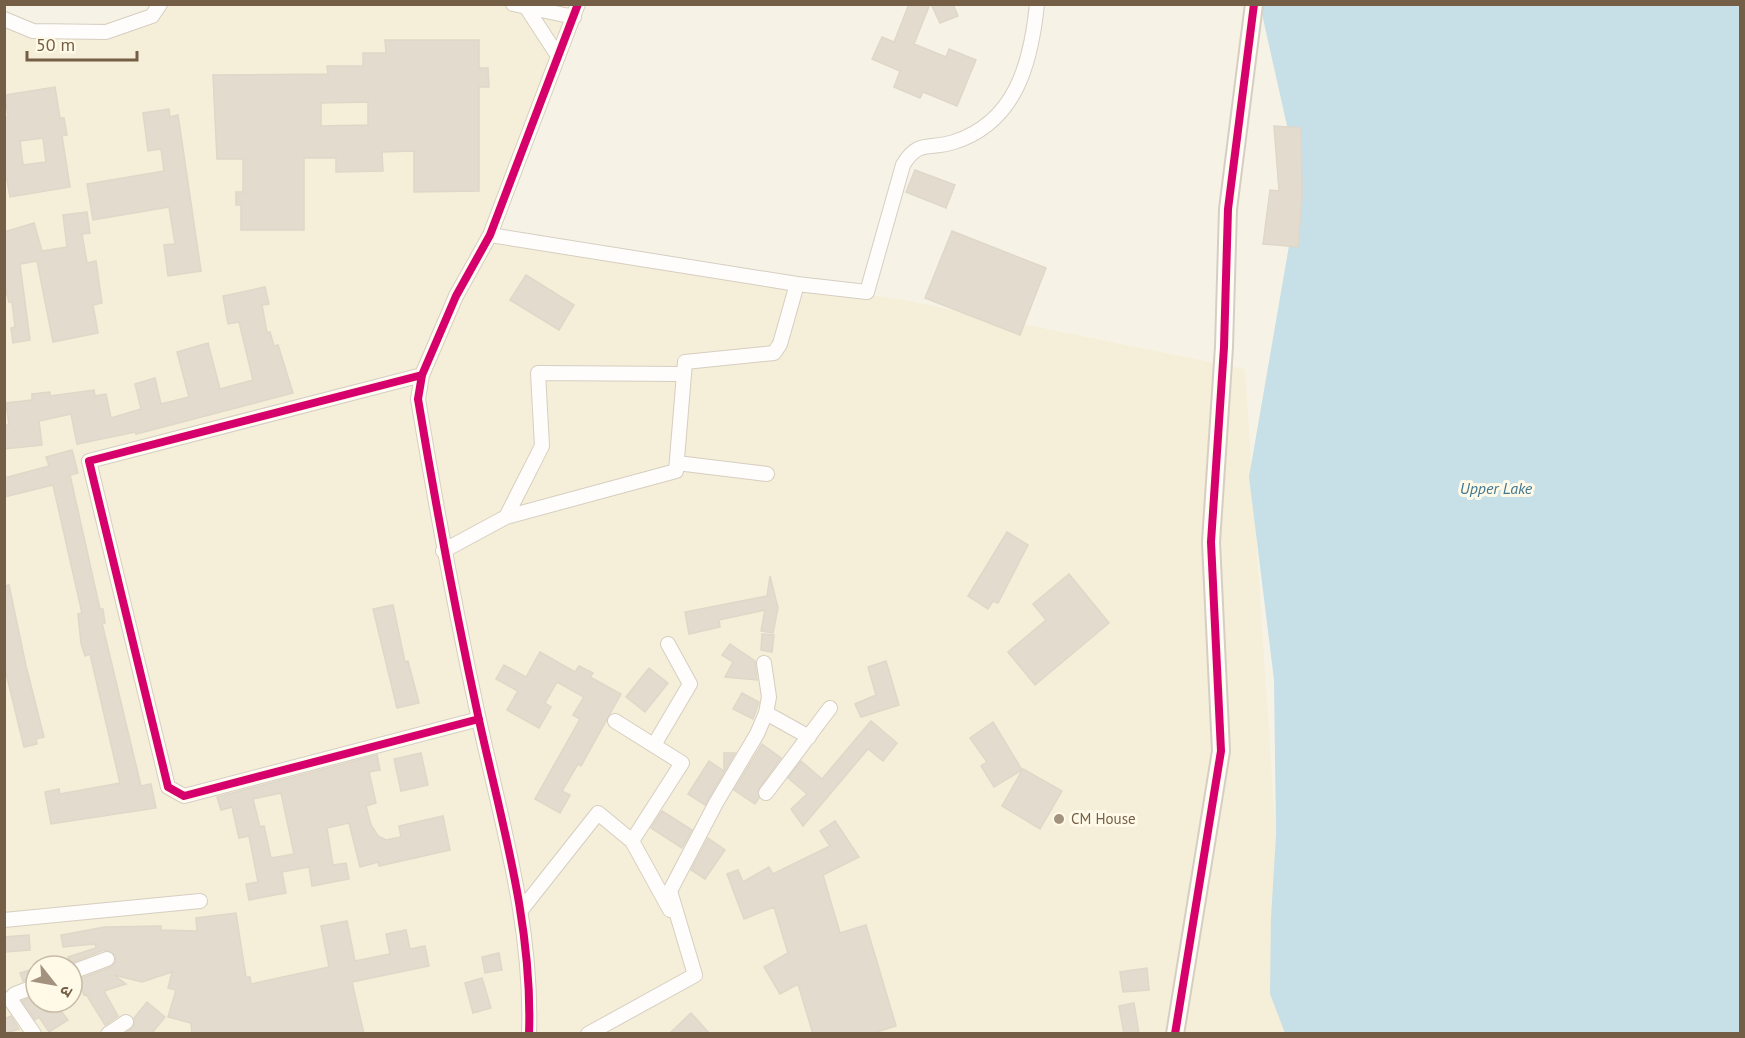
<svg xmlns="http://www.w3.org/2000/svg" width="1745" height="1038" font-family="'PT Sans','Noto Sans Devanagari',sans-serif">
<rect width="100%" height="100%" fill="#f6f3e6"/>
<path fill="#f5eed8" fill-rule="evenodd" d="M160,4H513L574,17L481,239L904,300L1245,369L1276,840L1270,993L1286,1033H5V17L42,31L152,16ZM36,966H72V1002H36Z"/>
<path fill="#c7dfe7" d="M1260,5H1740V1033H1285L1270,994L1271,918L1276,835L1274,680L1249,477L1290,240L1298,175Z"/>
<path fill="#e3dbce" stroke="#dfd7c8" stroke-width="1.5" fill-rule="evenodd" d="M909,4H930L914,44L946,57L949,49L976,60L957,106L923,92L920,98L894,87L900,71L872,59L882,37L894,42Z
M931,4H953L958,16L940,23Z
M385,40H479V68H488L489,87H479V191L414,192V151L382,152L383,171L336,172V158H304V230H241V205H236V192H243V159H217L213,75L328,74L327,66H363V53H386ZM368,102V125L321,126V103Z
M55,87L60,118H64L67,135L62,136L70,187L10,197L4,164V118L8,117L5,95ZM43,138L46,162L23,165L20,141Z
M169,109L170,117L178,115L201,271L168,276L164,245L175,244L169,207L93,220L87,184L164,171L161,149L148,151L143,113Z
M1274,126L1301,128L1302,197L1298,247L1263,244L1270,190L1279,191Z
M915,170L955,185L946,208L906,192Z
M87,212L90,233L82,234L87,263L96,261L102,303L93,305L98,333L53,342L37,261L20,264L30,340L13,343L11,328L15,327L12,302H9L4,283V232L34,223L42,251L67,247L63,215Z
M952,231L1046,268L1020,335L925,298Z
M526,275L574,305L559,330L510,300Z
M265,287L269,304L262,305L267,333L270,332L274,346L278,345L293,393L136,434L135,432L77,444L71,414L39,421L42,445L4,449V425H9L6,403L32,400V394L50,392V396L94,390L95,396L106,394L111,418L141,409L135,384L155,378L161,404L189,397L177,352L208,343L220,389L253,380L239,322L228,324L223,296Z
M72,450L78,473L70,475L100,609H103L105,623H102L141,786L151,784L156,808L51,824L45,792L59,789L60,794L120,783L90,654L85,656L81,643L78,614L82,613L53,485L4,497V478L49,466L46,457Z
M1007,532L1028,545L998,603L993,601L988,609L968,596Z
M1069,574L1109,623L1035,685L1008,652L1046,620L1033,604Z
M770,576L778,608L773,633L761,631L765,610L719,620L720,627L689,634L685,612L767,596Z
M9,585L26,666L44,737L36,739L37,744L24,747L4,665V586Z
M393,605L405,662L408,661L419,703L397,708L373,609Z
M762,634L774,635L772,652L761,650Z
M730,644L755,661L757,680L725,677L733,662L722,655Z
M540,652L575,672L579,666L593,673L590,677L621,694L581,766L578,764L562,791L570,795L560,813L535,799L580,719L573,715L584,697L557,682L545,703L551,707L539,728L507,710L518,691L496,679L504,665L526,677Z
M886,661L899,705L861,717L855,704L876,695L868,667Z
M649,668L668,683L645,712L626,697Z
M742,693L759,702L753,719L733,709Z
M871,721L897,743L883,761L868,749L803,826L791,809L807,794L788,778L801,761L822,779Z
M993,722L1022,770L994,787L981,766L987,762L970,738Z
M762,744L781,758L759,788V798L755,804L734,790Z
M421,753L428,785L401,791L394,759Z
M724,753H735L705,805L688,794L709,761L724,771Z
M377,755L380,770L369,772L376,803L366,806L371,825L378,836L386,840L401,837L399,826L443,816L450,850L379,866L378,862L360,867L349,823L327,828L333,865L346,863L349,879L312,886L309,867L282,872L286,893L249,900L246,884L258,882L249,836L239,838L232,807L221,810L217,797ZM281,793L294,854L271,858L264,826L260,827L253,799Z
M1023,769L1062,791L1040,829L1002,806Z
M662,811L692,830L682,848L651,828Z
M835,821L859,857L823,875L840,933L866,925L896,1026L870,1034H813L798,984L780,994L764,967L788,953L774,907L744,919L727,874L738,870L743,882L769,867L773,874L830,846L820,831Z
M708,838L725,850L705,879L691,870Z
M236,913L246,977H250L251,984L329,967L321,926L347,921L355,961L390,954L386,934L406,930L410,949L425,946L429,966L352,982L364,1034H192L191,1023L168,1017L176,990L168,988L172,972L142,982L114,975L126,984L104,991L118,1016L105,1025L86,994L84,995L77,980L111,967L116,961L115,955L104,950L71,963L68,957L96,948L95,944L63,947L61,935L105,927L161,926V930L197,931L196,918Z
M29,935L30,950L5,952L4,937Z
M499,953L502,970L485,973L482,957Z
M36,968V977L23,981L20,973Z
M1147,968L1149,990L1123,992L1120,972Z
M482,978L491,1008L473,1013L465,983Z
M36,996V1002H54L68,1020L49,1032L39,1017L35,1020L22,1001Z
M147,1002L165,1017L151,1034H125L134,1026V1018Z
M1134,1003L1139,1034H1124L1119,1006Z
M691,1013L710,1034H669Z
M11,1016L19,1029L4,1034V1019Z"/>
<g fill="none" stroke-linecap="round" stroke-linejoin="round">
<defs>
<path id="minor" d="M513,4L574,17
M526,7L558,56
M4,19L33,31L106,32L152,16L160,4
M490,235L797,284L867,292L903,165C918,139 930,150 954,142C1016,122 1031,63 1037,4
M422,375L89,461L168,787L184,796L479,719
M677,463L767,474
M506,517L542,446L538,373L682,374
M443,551L506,517L676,471L685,362L774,353L780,344L797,284
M766,713L809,737
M654,745L690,684L668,644
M766,793L830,708
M632,841L670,910
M522,909L598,813L632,841L682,763L615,721
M4,920L200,901
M72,972L107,959
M34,1034L10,999L15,994L36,986
M108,1034L126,1022
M529,1034C533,927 502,824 479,720C456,614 436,507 418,399L422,375L456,296L490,235L578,4
M588,1034L695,975L670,891L716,803L757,734L766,713L769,697L764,663"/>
<path id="tertiary" d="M1175,1034L1221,751L1211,542L1224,347L1228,209L1254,4"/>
</defs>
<use href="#minor" stroke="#d6cec1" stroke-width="16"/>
<use href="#tertiary" stroke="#d6cec1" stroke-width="20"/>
<use href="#minor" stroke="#fefdfb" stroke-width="14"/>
<use href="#tertiary" stroke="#fefdfb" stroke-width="16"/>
<defs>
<path id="cycleway" d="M422,375L89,461L168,787L184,796L479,719
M529,1034C533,927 502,824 479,720C456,614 436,507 418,399L422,375L456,296L490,235L578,4
M1175,1034L1221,751L1211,542L1224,347L1228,209L1254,4"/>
</defs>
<use href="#cycleway" stroke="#fff9e7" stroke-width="11"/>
<use href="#cycleway" stroke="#d6006c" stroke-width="8"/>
</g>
<circle fill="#a2927e" stroke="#fff9e7" stroke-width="2" cx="1059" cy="819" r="6"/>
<g text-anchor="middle" stroke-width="6" stroke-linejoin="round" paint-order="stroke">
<g font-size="15" fill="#755e46" stroke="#fff9e7" text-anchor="start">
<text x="1071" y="824">CM House</text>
</g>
<g font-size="16" font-style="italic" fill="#417791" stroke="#fff9e7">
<text x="1496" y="494">Upper Lake</text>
</g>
</g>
<rect width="1745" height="1038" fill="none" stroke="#755e46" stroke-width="12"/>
<g transform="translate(54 984) rotate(121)"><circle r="28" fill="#fff9e7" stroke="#c8bba7" stroke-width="1.5"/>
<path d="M0-4.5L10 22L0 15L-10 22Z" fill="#a2927e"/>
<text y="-9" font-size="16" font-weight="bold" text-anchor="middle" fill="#755e46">उ</text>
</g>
<path d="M27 51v9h110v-9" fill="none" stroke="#755e46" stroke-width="3"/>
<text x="36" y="51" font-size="18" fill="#755e46" stroke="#fff9e7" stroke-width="4.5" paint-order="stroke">50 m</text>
</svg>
